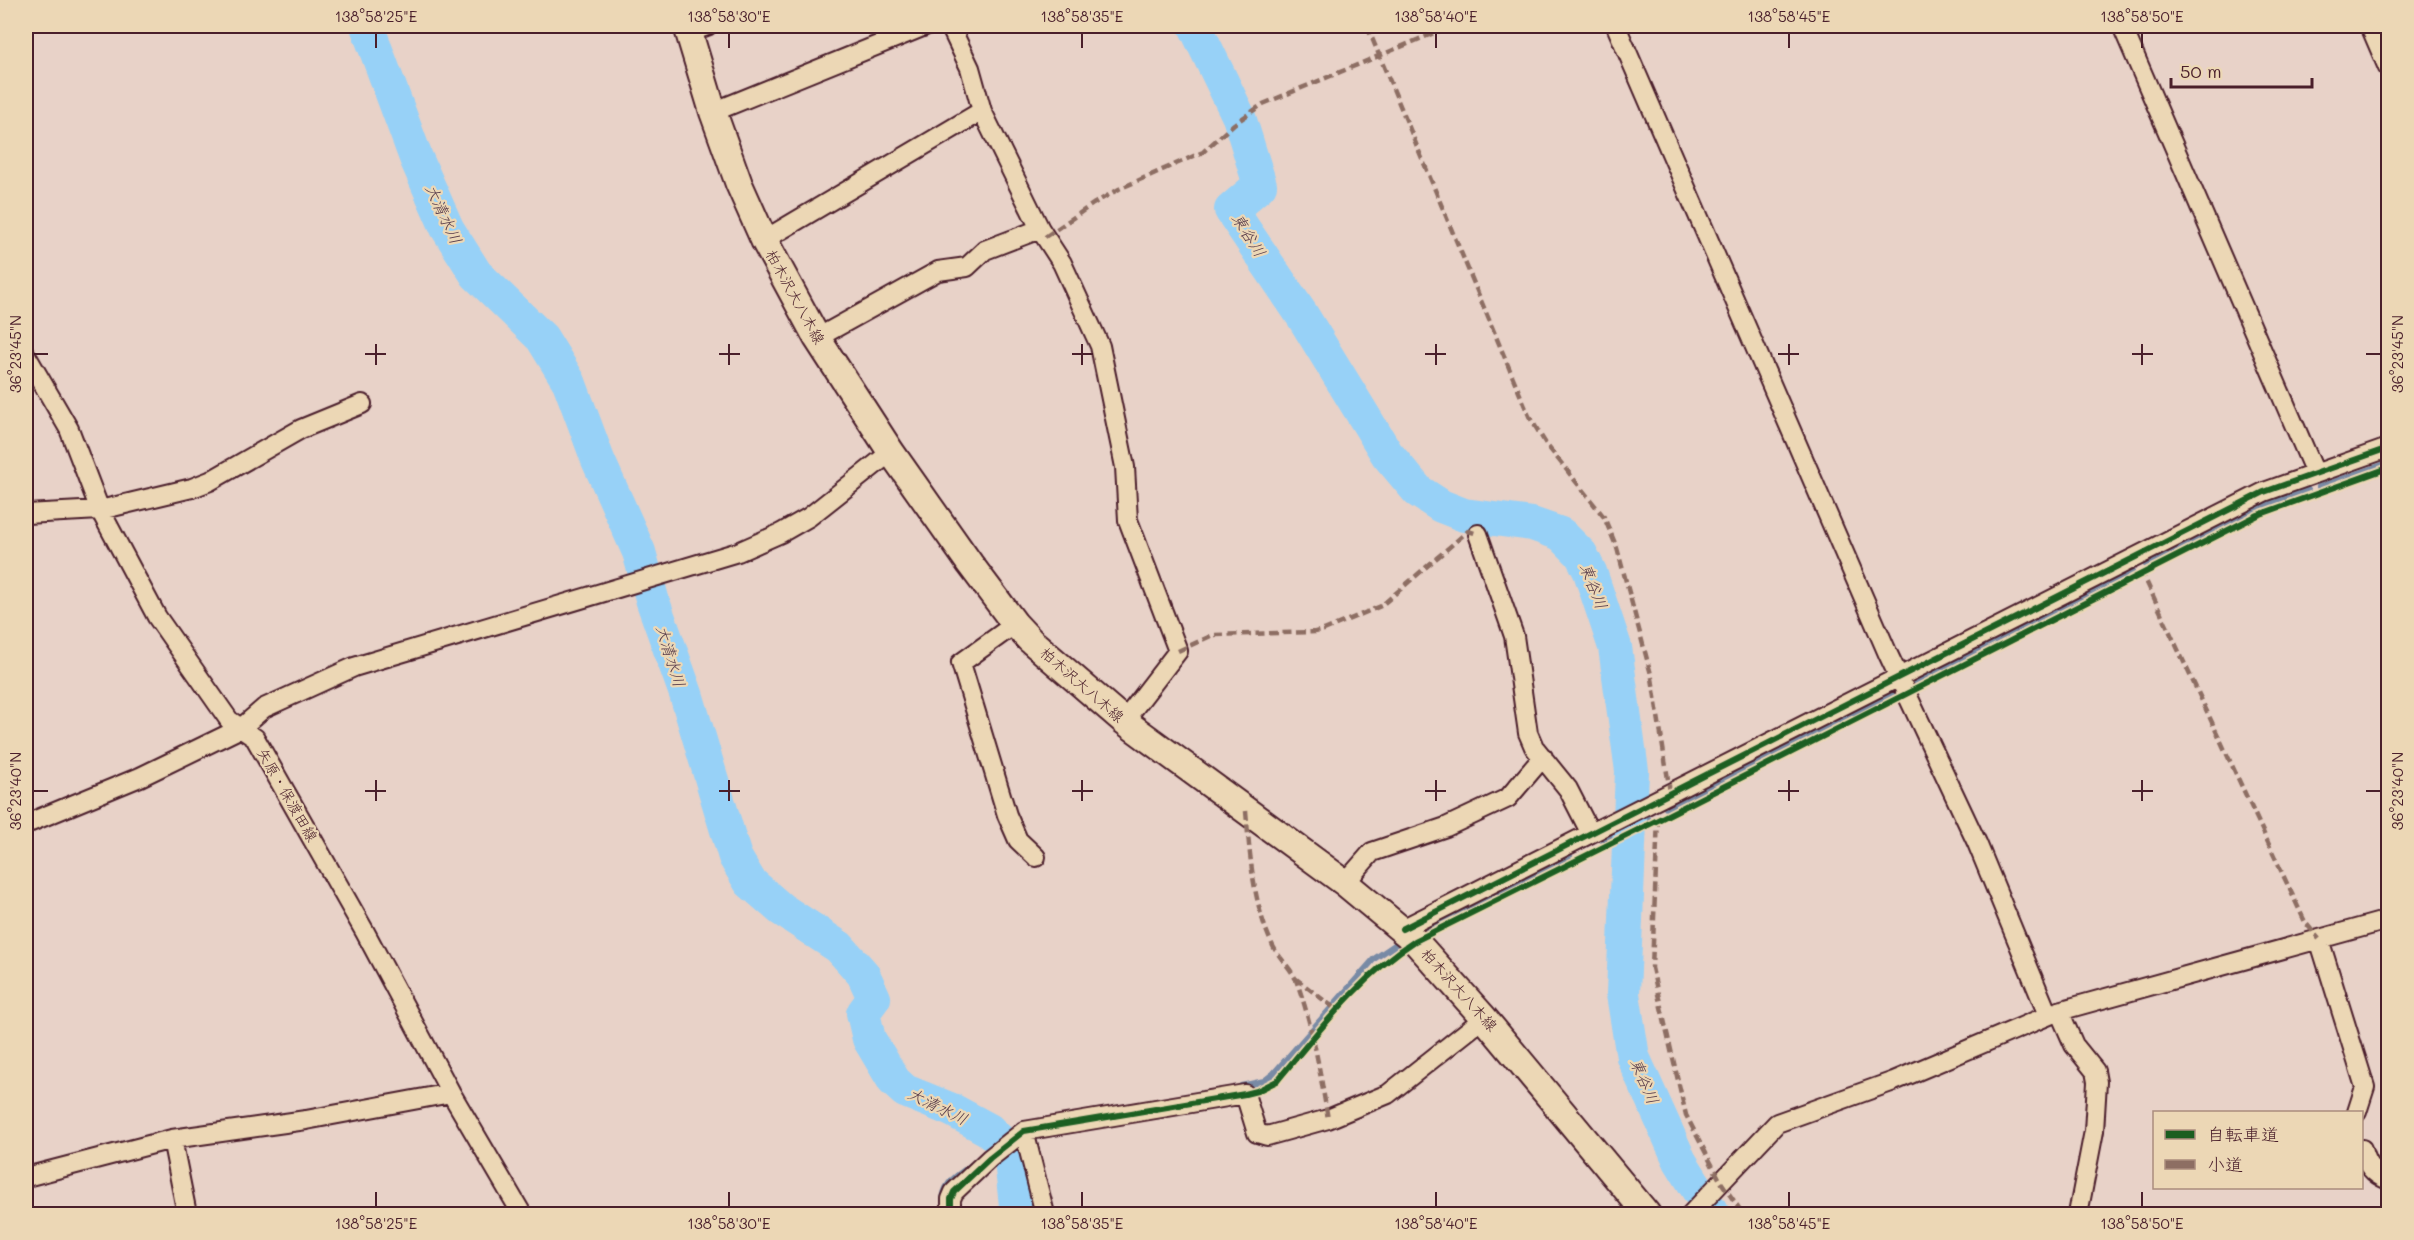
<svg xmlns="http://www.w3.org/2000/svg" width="2414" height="1240" font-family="Mali,'Klee One',sans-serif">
<rect width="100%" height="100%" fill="#e8d2c8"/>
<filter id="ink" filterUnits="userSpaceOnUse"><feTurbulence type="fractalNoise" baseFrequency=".0167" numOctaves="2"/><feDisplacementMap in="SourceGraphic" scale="12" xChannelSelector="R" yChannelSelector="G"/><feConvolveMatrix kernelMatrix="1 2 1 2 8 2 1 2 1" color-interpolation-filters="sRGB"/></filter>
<g filter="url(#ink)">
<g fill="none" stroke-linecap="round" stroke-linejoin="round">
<path stroke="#788aa5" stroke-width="6" d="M2319,487L2388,463
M2146,565L2262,506L2308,490
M1914,683L2132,572
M1666,808L1896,691
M1602,840L1648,818
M1425,930L1570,856
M1241,1086L1264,1081L1274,1073L1374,959L1399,942
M943,1202C943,1182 957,1176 971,1165"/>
<path stroke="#97d1f7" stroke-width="34" d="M367,26L416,158L447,228L476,274L542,338L569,382L598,460L639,552L653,602L686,694L735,857L750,882L781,909L839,947L863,974L874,998L863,1013L869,1039L894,1081L905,1091L952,1110L989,1130L1010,1151L1017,1214
M1195,26L1239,117L1260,185L1231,210L1302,315L1387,454L1418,491L1441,506L1464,515L1532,524L1561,534L1581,554L1590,572L1615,647L1632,771L1623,994L1633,1057L1680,1161L1713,1214"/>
<defs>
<path id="street" d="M950,26L970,68L982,111L1040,229L1062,263L1100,346L1125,467L1128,520L1178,651L1124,721
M1616,26L1888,654L1977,843L2048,1015
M2122,26L2315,473
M2370,26L2388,68
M690,32L707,26
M713,112L925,26
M764,240L982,111
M817,338L938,271L967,267L985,250L1040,229
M26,355L69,429L100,510L157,617L229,720L255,738L365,932L451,1093L522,1214
M26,514L100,510L192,488L210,481L301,429L362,404
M1478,534L1514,636L1528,733L1534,747L1568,789L1590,832
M1015,624L961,663L1007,815L1018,840L1036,857
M26,824L140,777L241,728L264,708L354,667L738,552L781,533L809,517L891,452
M1345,883L1372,852L1446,827L1508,798L1543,757
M1402,929L2264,492L2388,448
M2319,939L2365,1087L2357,1112
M2059,1011L2074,1045L2095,1071L2097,1082L2094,1131L2078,1214
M1024,1131L1045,1214
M172,1139L187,1214
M2362,1149C2366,1165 2373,1174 2388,1180
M26,1177L172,1139L306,1120L451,1093
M951,1214V1199L954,1192L990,1158L1024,1131L1245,1094L1257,1133L1267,1136L1328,1119L1388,1094L1484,1018
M1691,1214L1777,1123L1894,1081L2059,1011L2388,920"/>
<path id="secondary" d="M687,26L713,112L739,184L764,240L817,338L891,452L970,564L1015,624L1030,640L1124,721L1345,883L1415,941L1484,1018L1647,1214"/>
</defs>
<use href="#street" stroke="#4a1f2b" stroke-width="22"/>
<use href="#secondary" stroke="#4a1f2b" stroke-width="30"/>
<use href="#street" stroke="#ecd7b5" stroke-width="18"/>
<use href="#secondary" stroke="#ecd7b5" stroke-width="26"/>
<path stroke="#8d6e63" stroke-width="4.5" stroke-dasharray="9 4.5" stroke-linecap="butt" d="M1367,26L1529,416L1546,444L1604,517L1617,548L1652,678L1670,792
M1045,237L1093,204L1119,189L1203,152L1234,124L1263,104L1451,26
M2141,570L2305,922L2319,939
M1178,651L1213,635L1315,632L1324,630L1381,606L1468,531L1478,534
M1246,811C1250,856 1253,905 1273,946C1279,958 1291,968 1296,980C1313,1025 1320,1073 1328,1119
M1658,817L1652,968L1686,1115L1721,1182L1743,1214
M1295,978L1338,1011"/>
<defs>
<path id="cycleway" d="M1402,929L2264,492L2388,448
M951,1214V1199L954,1192L990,1158L1024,1131L1245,1094L1257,1091L1277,1081C1319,1031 1360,976 1415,941L1658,820L2258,515L2388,468"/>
</defs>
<use href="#cycleway" stroke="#ecd7b5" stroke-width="10"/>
<use href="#cycleway" stroke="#1b5e20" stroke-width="6"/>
</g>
</g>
<path fill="none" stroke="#4a1f2b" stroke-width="2" d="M376,33V48M729,33V48M1082,33V48M1436,33V48M1789,33V48M2142,33V48M376,344V365M729,344V365M1082,344V365M1436,344V365M1789,344V365M2142,344V365M33,354H48M365,354H386M719,354H740M1072,354H1093M1425,354H1446M1778,354H1799M2132,354H2153M2366,354H2381M376,780V801M729,780V801M1082,780V801M1436,780V801M1789,780V801M2142,780V801M33,791H48M365,791H386M719,791H740M1072,791H1093M1425,791H1446M1778,791H1799M2132,791H2153M2366,791H2381M376,1192V1207M729,1192V1207M1082,1192V1207M1436,1192V1207M1789,1192V1207M2142,1192V1207"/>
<g text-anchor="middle" stroke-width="4.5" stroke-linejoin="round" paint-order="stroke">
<g font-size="15" fill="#4a1f2b" stroke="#ecd7b5">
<text transform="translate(795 297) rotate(61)" y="5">柏木沢大八木線</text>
<text transform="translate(1082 685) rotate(41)" y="5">柏木沢大八木線</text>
<text transform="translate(287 795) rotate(60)" y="5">矢原・保渡田線</text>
<text transform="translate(1459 990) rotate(48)" y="5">柏木沢大八木線</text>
</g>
<g font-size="16" font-style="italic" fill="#563a4a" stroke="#ecd7b5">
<text transform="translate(444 214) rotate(65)" y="6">大清水川</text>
<text transform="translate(1249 235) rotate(58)" y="6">東谷川</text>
<text transform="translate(1594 586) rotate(69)" y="6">東谷川</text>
<text transform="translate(671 656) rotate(73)" y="6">大清水川</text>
<text transform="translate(1645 1081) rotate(67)" y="6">東谷川</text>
<text transform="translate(938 1106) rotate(26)" y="6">大清水川</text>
</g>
</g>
<rect width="2414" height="1240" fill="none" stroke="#ecd7b5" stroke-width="66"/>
<rect x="2153" y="1111" width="210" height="78" fill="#ecd7b5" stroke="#ab8d7e" stroke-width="1.5"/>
<rect x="2165" y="1130" width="30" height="9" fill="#1b5e20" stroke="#ab8d7e" stroke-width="1.5"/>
<text x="2207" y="1141" font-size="18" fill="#4a1f2b">自転車道</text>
<rect x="2165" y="1160" width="30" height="9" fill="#8d6e63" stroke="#ab8d7e" stroke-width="1.5"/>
<text x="2207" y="1171" font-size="18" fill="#4a1f2b">小道</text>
<path d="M2171 78v9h141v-9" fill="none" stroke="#4a1f2b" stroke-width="3"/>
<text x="2180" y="78" font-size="18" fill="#4a1f2b" stroke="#ecd7b5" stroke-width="4.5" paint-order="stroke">50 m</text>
<rect x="33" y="33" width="2348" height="1174" fill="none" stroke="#4a1f2b" stroke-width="2"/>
<g font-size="15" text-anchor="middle" fill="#4a1f2b">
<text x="376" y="22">138°58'25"E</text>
<text x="729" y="22">138°58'30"E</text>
<text x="1082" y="22">138°58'35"E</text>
<text x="1436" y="22">138°58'40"E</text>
<text x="1789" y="22">138°58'45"E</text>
<text x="2142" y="22">138°58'50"E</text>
<text transform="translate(16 354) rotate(-90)" y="5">36°23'45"N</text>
<text transform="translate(2398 354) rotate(-90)" y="5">36°23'45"N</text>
<text transform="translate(16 791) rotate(-90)" y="5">36°23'40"N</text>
<text transform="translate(2398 791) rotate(-90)" y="5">36°23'40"N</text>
<text x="376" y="1229">138°58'25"E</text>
<text x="729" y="1229">138°58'30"E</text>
<text x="1082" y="1229">138°58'35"E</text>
<text x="1436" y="1229">138°58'40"E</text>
<text x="1789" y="1229">138°58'45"E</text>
<text x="2142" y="1229">138°58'50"E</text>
</g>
</svg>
